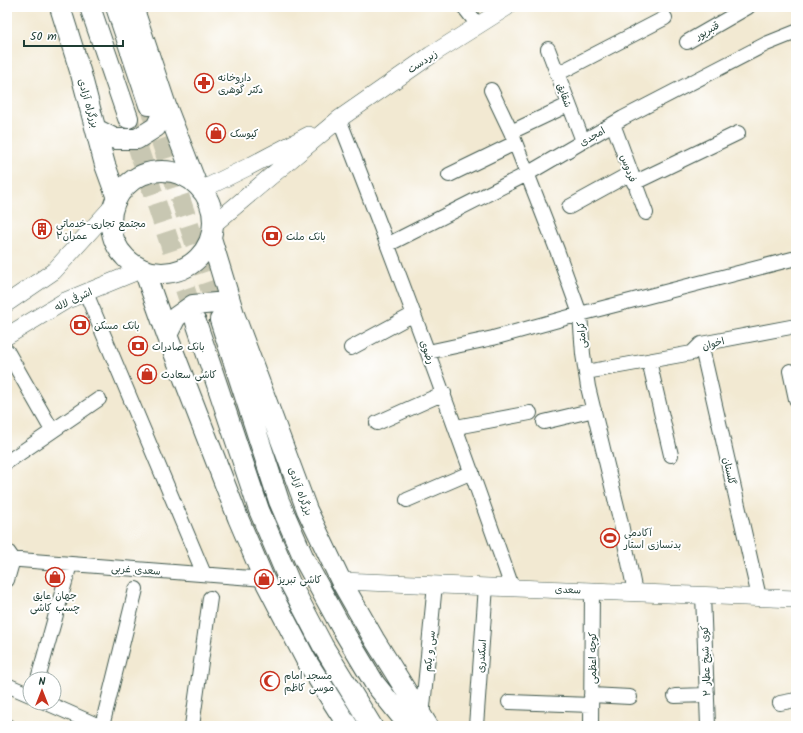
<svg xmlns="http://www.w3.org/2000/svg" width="803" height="733" font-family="Kalam,'Playpen Sans Arabic',sans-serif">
<rect width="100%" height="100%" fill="#fff"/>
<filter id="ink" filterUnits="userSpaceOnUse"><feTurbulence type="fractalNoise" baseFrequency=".025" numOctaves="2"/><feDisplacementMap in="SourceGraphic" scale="8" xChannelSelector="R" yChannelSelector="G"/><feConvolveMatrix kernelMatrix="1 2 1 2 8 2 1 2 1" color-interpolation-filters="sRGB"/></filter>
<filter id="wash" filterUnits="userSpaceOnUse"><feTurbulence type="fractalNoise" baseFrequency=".012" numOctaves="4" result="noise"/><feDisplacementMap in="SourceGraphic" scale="16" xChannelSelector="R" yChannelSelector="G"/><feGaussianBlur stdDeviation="0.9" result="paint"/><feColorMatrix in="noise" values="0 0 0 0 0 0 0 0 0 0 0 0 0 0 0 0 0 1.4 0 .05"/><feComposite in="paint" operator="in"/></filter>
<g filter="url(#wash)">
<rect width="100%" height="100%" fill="#f2e9d2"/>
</g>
<g filter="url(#ink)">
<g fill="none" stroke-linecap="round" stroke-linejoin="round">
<path stroke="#c8c7b2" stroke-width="20" stroke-dasharray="20 10" stroke-linecap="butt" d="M151,111L220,318
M128,118L196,322"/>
<defs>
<path id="minor" d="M464,7L478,25
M687,42L748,7
M548,49L583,141
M557,74L665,18
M491,90L511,132L557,250L580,314L583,354L588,387L620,519L635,592
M339,119C400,274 457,430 512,587
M613,124L646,213
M511,132L568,105
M449,175L515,143
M634,183L738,133
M569,207L631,173
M389,244L527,174L623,118L766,44L796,32
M86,293L204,574
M701,344L759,597
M351,348L414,314
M7,351L49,425
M428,352L493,338L580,314L796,258
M649,361L671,455
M790,371L796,399
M586,372L692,353L701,344L796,326
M544,422L594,410
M377,423L444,393
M456,427L530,413
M7,462L51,432L99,399
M407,500L472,472
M7,559L264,579
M7,580L13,559L8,552
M703,595L708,726
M38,679L70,564
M7,685L30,695
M591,695L630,697
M675,696L707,695
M509,702L591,705
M47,703L99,726
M780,703L796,700
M422,717L435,584
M7,726H8
M102,726L136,589
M192,726L210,598
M476,726L486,586
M591,726L592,590"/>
<path id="major" d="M203,189L248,167L309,135
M214,224L339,119L431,55L507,7
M7,303L54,271L112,207
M7,336L65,301L143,269
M341,581L796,599"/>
<path id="highway" d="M60,7L81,74L105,165L117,198
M90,7L128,118
M116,7L149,105
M133,7L166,106L196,183
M96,129L115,139H137L156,127L166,106
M111 222a51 51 0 1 1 102 0a51 51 0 1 1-102 0Z
M211,238L234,314L307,510L341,581L374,639L428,726
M144,270L167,335L238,518L264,579L306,660L348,726
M220,320L279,501L305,561L341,627L375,684L409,726
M196,322L259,510L290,583L323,646L372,726
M167,335L176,317L193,305L216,303L234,314"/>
</defs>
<use href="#minor" stroke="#3f574c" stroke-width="16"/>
<use href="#major" stroke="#3f574c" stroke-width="18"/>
<use href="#highway" stroke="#3f574c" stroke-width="22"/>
<use href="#minor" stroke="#fff" stroke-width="14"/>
<use href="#major" stroke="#fff" stroke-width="17"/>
<use href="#highway" stroke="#fff" stroke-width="20"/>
</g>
</g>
<defs>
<symbol id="pharmacy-ring" viewBox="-11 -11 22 22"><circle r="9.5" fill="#fff" stroke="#c8321e" stroke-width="1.5"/><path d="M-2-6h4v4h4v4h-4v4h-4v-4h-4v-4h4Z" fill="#c8321e"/></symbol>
<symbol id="shop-ring" viewBox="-11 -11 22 22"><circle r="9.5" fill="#fff" stroke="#c8321e" stroke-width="1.5"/><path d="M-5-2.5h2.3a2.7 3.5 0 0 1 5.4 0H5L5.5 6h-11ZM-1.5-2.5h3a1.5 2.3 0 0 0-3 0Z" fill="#c8321e"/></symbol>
<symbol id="building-ring" viewBox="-11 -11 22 22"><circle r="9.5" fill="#fff" stroke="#c8321e" stroke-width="1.5"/><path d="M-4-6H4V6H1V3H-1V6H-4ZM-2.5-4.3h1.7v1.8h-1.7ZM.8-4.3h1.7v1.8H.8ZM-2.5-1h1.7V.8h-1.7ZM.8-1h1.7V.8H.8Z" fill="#c8321e"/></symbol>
<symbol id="bank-ring" viewBox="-11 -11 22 22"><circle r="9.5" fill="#fff" stroke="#c8321e" stroke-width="1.5"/><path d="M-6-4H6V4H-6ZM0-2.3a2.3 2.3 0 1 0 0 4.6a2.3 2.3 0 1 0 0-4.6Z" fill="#c8321e"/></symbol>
<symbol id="stadium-ring" viewBox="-11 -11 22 22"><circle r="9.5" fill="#fff" stroke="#c8321e" stroke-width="1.5"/><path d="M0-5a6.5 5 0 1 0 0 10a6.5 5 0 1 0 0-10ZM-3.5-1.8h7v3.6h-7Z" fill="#c8321e"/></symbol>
<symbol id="mosque-ring" viewBox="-11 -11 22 22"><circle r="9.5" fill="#fff" stroke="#c8321e" stroke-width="1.5"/><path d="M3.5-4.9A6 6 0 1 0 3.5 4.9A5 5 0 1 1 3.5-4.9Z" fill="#c8321e"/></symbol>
</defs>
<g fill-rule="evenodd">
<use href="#pharmacy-ring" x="193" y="72" width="22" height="22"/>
<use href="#shop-ring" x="205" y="122" width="22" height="22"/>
<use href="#building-ring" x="31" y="218" width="22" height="22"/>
<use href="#bank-ring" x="261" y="225" width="22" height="22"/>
<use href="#bank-ring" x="69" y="314" width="22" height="22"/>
<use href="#bank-ring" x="127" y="335" width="22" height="22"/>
<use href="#shop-ring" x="136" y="363" width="22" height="22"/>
<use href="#stadium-ring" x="599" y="527" width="22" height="22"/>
<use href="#shop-ring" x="44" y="566" width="22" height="22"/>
<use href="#shop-ring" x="253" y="568" width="22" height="22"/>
<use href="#mosque-ring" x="259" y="670" width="22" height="22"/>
</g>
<g text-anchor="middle" stroke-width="4" stroke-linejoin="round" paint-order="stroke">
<g font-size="10" fill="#1f3d34" stroke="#fff">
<text transform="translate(707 30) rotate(-29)" y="4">قنبرپور</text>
<text transform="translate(422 61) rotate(-34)" y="4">زبردست</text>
<text transform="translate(565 95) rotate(70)" y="4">شقایق</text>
<text transform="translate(89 103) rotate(74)" y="4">بزرگراه آزادی</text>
<text transform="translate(592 136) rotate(-30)" y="4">امجدی</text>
<text transform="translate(629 168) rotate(70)" y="4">فردوس</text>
<text transform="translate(73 299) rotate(-25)" y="4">اشرفی لاله</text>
<text transform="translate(581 335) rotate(-94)" y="4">کرامتی</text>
<text transform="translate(713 343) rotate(-16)" y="4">اخوان</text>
<text transform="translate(428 352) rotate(70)" y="4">رضوی</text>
<text transform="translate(730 471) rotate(77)" y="4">گلستان</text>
<text transform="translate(301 491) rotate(69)" y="4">بزرگراه آزادی</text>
<text transform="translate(136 569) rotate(4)" y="4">سعدی غربی</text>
<text transform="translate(568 589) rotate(2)" y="4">سعدی</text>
<text transform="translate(429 651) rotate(-84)" y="4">سی و یکم</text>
<text transform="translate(481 656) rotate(-86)" y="4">اسکندری</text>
<text transform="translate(592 658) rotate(-90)" y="4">کوچه اعظمی</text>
<text transform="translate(705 661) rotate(-92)" y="4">کوی شیخ عطار ۲</text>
</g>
<g font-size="10" fill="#1f3d34" stroke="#fff" text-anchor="start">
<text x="218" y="81">داروخانه<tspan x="218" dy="12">دکتر گوهری</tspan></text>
<text x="230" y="137">کیوسک</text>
<text x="56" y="227">مجتمع تجاری-خدماتی<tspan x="56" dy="12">عمران۲</tspan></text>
<text x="286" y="240">بانک ملت</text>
<text x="94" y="329">بانک مسکن</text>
<text x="152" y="350">بانک صادرات</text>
<text x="161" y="378">کاشی سعادت</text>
<text x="624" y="536">آکادمی<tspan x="624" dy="12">بدنسازی استار</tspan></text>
<text x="278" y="583">کاشی تبریز</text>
<text x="55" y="599" text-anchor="middle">جهان عایق<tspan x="55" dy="12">چسب کاشی</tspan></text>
<text x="284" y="679">مسجد امام<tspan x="284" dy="12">موسی کاظم</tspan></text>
</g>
</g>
<rect width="803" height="733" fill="none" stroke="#fff" stroke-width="24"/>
<g transform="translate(42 691)"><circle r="19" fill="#ffffff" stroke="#a5b1ae"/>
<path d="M0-3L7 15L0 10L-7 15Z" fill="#c8321e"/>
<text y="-6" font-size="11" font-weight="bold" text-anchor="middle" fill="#1f3d34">N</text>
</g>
<path d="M24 40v6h99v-6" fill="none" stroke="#1f3d34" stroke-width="2"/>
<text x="30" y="40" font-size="12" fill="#1f3d34" stroke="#ffffff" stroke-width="3" paint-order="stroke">50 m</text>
</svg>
